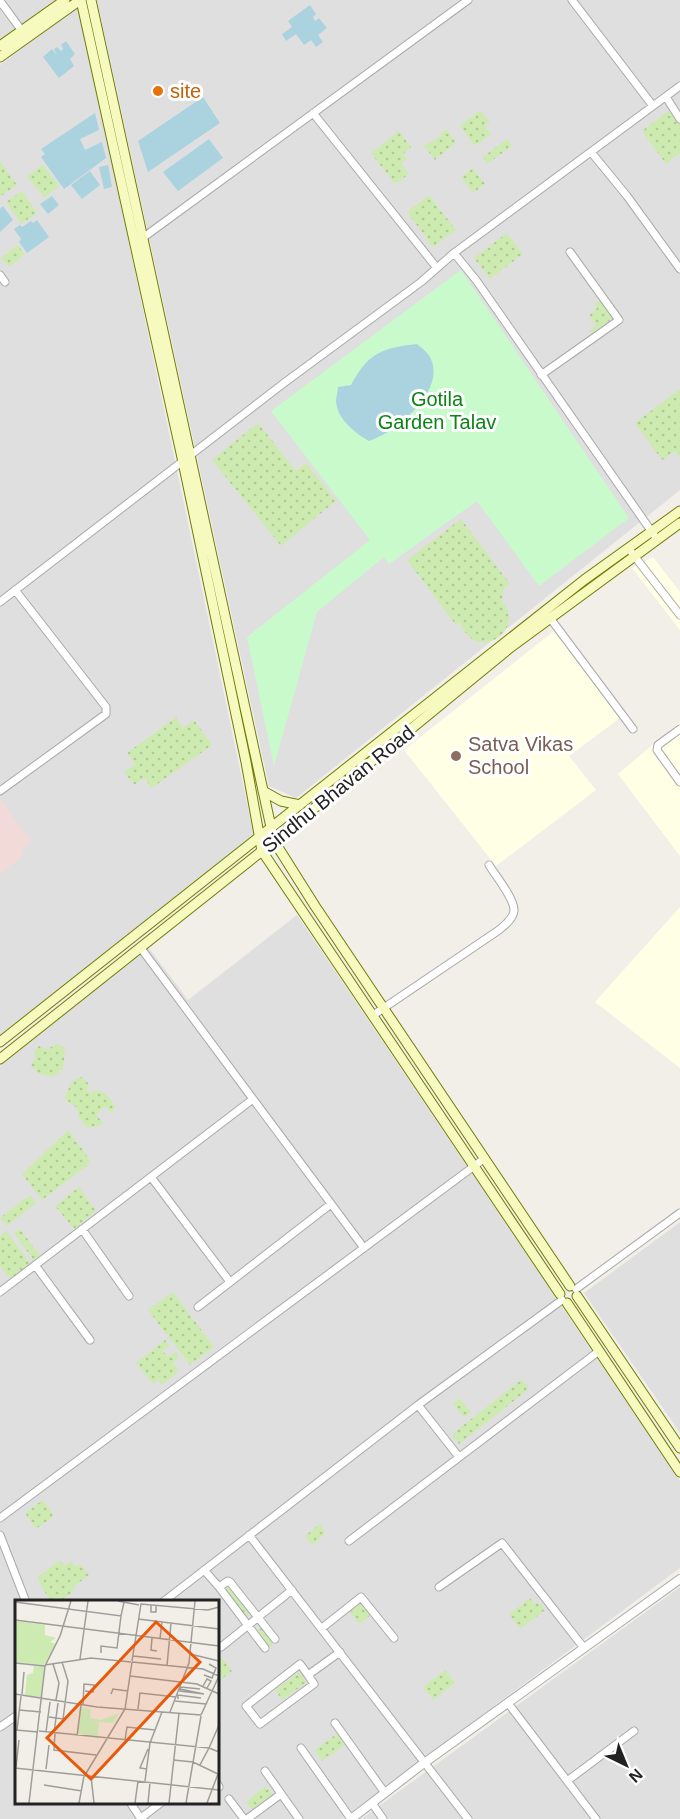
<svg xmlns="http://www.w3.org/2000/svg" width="680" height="1819" font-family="Helvetica,sans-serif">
<defs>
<pattern id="grass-dots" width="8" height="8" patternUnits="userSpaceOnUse" patternTransform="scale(1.5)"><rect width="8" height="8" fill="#cdebb0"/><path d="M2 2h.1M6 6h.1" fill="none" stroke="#b0c997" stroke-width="1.8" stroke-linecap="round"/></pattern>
</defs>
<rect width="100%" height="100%" fill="#f2efe9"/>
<path fill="#e0dfdf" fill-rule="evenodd" d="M0,0H76L0,56Z
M97,0H680V490L296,798L269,786Z
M79,6L254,836L0,1036V65Z
M297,915L680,1481V1568L342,1819H0V1064L148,947L188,1000ZM16,1602H218V1802H16Z
M680,1222V1433L584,1293Z
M680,1587V1819H361Z"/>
<path fill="#f2dad9" d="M0,799L31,842L20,851L23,856L0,874Z"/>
<path fill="#ffffe5" d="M653,557L680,592V630L632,568Z
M554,631L620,718L569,756L596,790L496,866L404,750Z
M680,722V856L618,774Z
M680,907V1068L595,1002Z"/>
<path fill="url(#grass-dots)" d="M672,108L680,118V153L666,164L642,131Z
M480,110L490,122L485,126L491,134L475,146L460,126Z
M446,129L456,142L435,160L424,146L441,136L440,134Z
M399,131L411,147L403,154L407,159L401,163L409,174L395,184L371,153Z
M507,139L512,146L487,164L483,157Z
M0,161L17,185L1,196L0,195Z
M43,165L59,186L44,198L27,176Z
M473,168L485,184L473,193L461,177Z
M22,191L37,213L21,224L6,202Z
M429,195L456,230L433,247L407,212Z
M507,233L523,254L490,279L474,258Z
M17,245L25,254L9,267L1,258Z
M600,300L613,318L592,333L590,330L596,325L589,315L597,309L594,304Z
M680,389V458L675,451L662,460L635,423Z
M258,423L296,471L306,463L336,501L281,546L212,460Z
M461,519L510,584L504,588L502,601C528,631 474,665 460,622L456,625L407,560Z
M176,717L183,728L194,720L212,745L152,788L144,778L134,785L124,772L135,764L127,753Z
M58,1043L65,1050L63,1069L53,1077L39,1074L31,1065L35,1058V1050L39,1046L48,1049Z
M82,1077L89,1084L87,1090L90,1093L97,1090L105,1093L115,1105L112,1114L105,1106L96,1115L104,1124L87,1128L79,1117L77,1108L64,1098L73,1080Z
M68,1130L90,1160L88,1165L42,1200L22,1174Z
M79,1187L96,1211L74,1229L55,1206Z
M30,1195L36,1203L7,1226L0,1218Z
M20,1229L41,1257L35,1262L14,1233Z
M6,1231L31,1264L11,1280L0,1266V1236Z
M173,1292L214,1347L190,1365L148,1310Z
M165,1340L169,1345L163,1351L168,1357L175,1352L179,1357L173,1363L179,1371L162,1385L158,1380L153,1384L136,1363Z
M522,1379L529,1389L459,1444L452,1434Z
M459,1398L471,1412L464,1417L453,1404Z
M43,1500L54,1516L36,1529L25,1513Z
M320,1524L326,1533L312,1545L305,1536Z
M60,1560L64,1566L71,1561L76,1567L80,1564L89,1575L73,1587L75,1590L61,1601H50L37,1578Z
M230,1584L252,1612L245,1616L224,1589Z
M530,1598L535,1604L539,1602L545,1610L520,1629L509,1614Z
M363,1602L372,1614L359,1624L350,1612Z
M264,1626L276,1642L268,1648L257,1631Z
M218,1653L232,1671L218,1682Z
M445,1670L455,1683L433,1700L423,1687Z
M300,1672L307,1682L282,1700L275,1690Z
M338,1733L346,1744L322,1761L315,1750Z
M266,1786L273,1795L253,1811L246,1802Z"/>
<path fill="#c8facc" d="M461,270L629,518L539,586L477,501L389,564L384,557L317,612L274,766L247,637L370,540L271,411Z"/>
<path fill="#aad3df" d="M310,5L316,14L313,17L315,21L319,18L327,28L318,35L323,42L316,47L311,40L304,45L296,34L286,41L282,34L292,27L288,21Z
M66,41L75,54L70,59L74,66L59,78L43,57L52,49L57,55L54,49L57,47L61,51L63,49L61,45Z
M203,97L220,123L148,172L138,141Z
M95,113L99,130L80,139L85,150L102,142L106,158L64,189L41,157L45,154L41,149Z
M209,139L223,158L178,191L163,172Z
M108,165L112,187L104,189L99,167Z
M90,171L100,185L82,199L71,185Z
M52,196L59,205L48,214L40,204Z
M3,206L13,220L0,232V209Z
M37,220L49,237L27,253L19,242L21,239L14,229L20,225L22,227L31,221L33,223Z
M417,344C423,349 430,354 432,362C443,393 395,433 369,441C355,433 337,419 336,401C336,397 338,391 338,387L351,385C368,353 382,348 417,344Z"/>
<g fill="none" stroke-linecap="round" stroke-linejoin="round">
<defs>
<path id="minor" d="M572,0L653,106
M0,1L22,31
M666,97L680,119
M313,113L437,268
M591,152L627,196L680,269
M144,237L468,0
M454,253L476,280L654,535
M0,275L5,282
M541,375L619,320L570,252
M632,553L680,615
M0,602L284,383L421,282L454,253L680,86
M550,618L633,729
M680,729L658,745L657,750L680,782
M0,791L106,714V707L15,590
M372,1016L499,930C505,925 513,919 514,911C515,899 495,875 489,865
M253,1099L364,1248
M151,1177L230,1282
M82,1229L129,1296
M35,1265L90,1340
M576,1289L680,1213
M0,1292L253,1099L140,947
M198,1307L331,1204
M418,1405L459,1457
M0,1518L485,1158
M0,1535L26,1602
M249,1535L468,1819
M349,1541L599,1351
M204,1570L219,1587
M439,1587L502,1543L584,1648
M163,1602L418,1405L562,1300
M322,1628L361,1597L394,1638
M221,1647L292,1590
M265,1648L219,1587L228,1581L230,1582L275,1639
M308,1675L300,1664L246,1706L260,1724L314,1684L308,1675L340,1652
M508,1703L596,1819
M335,1723L385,1793
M0,1727L16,1716
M301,1748L351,1819
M265,1771L299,1819
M567,1781L634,1731
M218,1785L219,1787
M229,1799L244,1819
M130,1802L141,1819
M372,1803L383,1819
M141,1818L162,1802
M247,1819L281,1794"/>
<path id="tertiary" d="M351,1819L420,1766L680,1579"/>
<path id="secondary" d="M81,0L183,462L246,762L262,851L560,1294
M91,0L274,841L315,906L570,1286
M0,46L65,0
M0,57L80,0
M263,791L281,801L300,805
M0,1042L584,580L680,511
M0,1059L262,851L511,647L680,523
M577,1296L680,1448
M567,1303L680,1472"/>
</defs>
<use href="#minor" stroke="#a9a9a9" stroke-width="9"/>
<use href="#tertiary" stroke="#a9a9a9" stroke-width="10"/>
<use href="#secondary" stroke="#707d05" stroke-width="11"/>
<use href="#minor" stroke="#fff" stroke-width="7"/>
<use href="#tertiary" stroke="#fff" stroke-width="8"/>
<use href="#secondary" stroke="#f7fabf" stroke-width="9"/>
</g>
<circle fill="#e8710a" stroke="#fff" stroke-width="2" cx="158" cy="91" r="6"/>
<circle fill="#8d6e63" stroke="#fff" stroke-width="2" cx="456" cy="756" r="6"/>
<g text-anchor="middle" stroke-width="6" stroke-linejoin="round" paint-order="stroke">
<g font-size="20" fill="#c56008" stroke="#fff" text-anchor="start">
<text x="170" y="98">site</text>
</g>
<g font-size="20" fill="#0c8416" stroke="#fff">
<text x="437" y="406">Gotila<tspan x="437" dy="23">Garden Talav</tspan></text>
</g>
<g font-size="20" fill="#785e54" stroke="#fff" text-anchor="start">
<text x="468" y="751">Satva Vikas<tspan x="468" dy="23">School</tspan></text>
</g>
<g font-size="20" fill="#222" stroke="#fff">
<text transform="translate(338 789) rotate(-39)" y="7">Sindhu Bhavan Road</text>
</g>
</g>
<g transform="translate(15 1600)">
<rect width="204" height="204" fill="#f2efe9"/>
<path d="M0,21L30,25V35L41,38L35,42L41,44L29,65L0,62ZM19,65L29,66L26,98L10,95L12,75L18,73Z" fill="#cdebb0"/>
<path d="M66,108L76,109L75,118L85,120L104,113L98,123L84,122L83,136L62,134Z" fill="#c8facc"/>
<path fill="none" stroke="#9f9d99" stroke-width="1.5" d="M103,1L124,5M0,2L106,16L109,2M136,5V12H141V5M123,19L204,29M0,20L204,46M137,38L136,50L142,51M145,39L147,21M86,53V46L102,48L106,16M175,54L204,61M118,56L146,59M65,59L73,1M117,61L126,4L193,10L204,7M117,62L188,69L204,76M0,63L30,66M38,64L44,83L41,100M30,65L76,58L116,62M152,66L156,23M189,75L197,78L201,68L194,64M115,76L182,84L204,94M188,86L192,79L196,81L192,88M165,89L189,94L165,91V89L166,87L185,89M0,94L82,107L186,115M7,94L9,72M96,94L98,89L113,91M163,99V95L186,98M160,101L191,104M43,103L41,118L48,119L53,81L47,62M68,104L69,84L79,85L78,92L70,91M123,109L125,93L161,97M4,110L26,112M155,112L174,63L180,1M186,115L204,76M34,117L41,118L39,133M1,130L23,132M2,130L6,96M24,131L194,148L204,125M31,132L35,102M40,133L39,150L81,155M62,136L66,105M110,140L112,127L140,130M158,160L178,162L203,174M185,165L194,148L204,152M1,167L4,140M0,168L204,190M31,169L34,145M132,169L125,168L133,149M70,175L110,109L117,62M76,176L79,203M130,181L135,143L147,112M29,185L67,191M14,203L30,66L45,36L56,1M64,203L69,176M120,203L123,181M133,203L135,182M154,203L164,113M171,203L186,116M192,203L203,174"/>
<path fill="#e8590c" fill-opacity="0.15" stroke="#e8590c" stroke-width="3" d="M141,22L185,62L76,179L32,138Z"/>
<rect width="204" height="204" fill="none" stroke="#222" stroke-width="3"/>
</g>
<g transform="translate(626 1765) rotate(137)" stroke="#ffffff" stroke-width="4.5" paint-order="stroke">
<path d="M0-4.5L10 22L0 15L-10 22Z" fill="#222222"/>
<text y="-9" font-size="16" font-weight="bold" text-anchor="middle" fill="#222222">N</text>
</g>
</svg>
